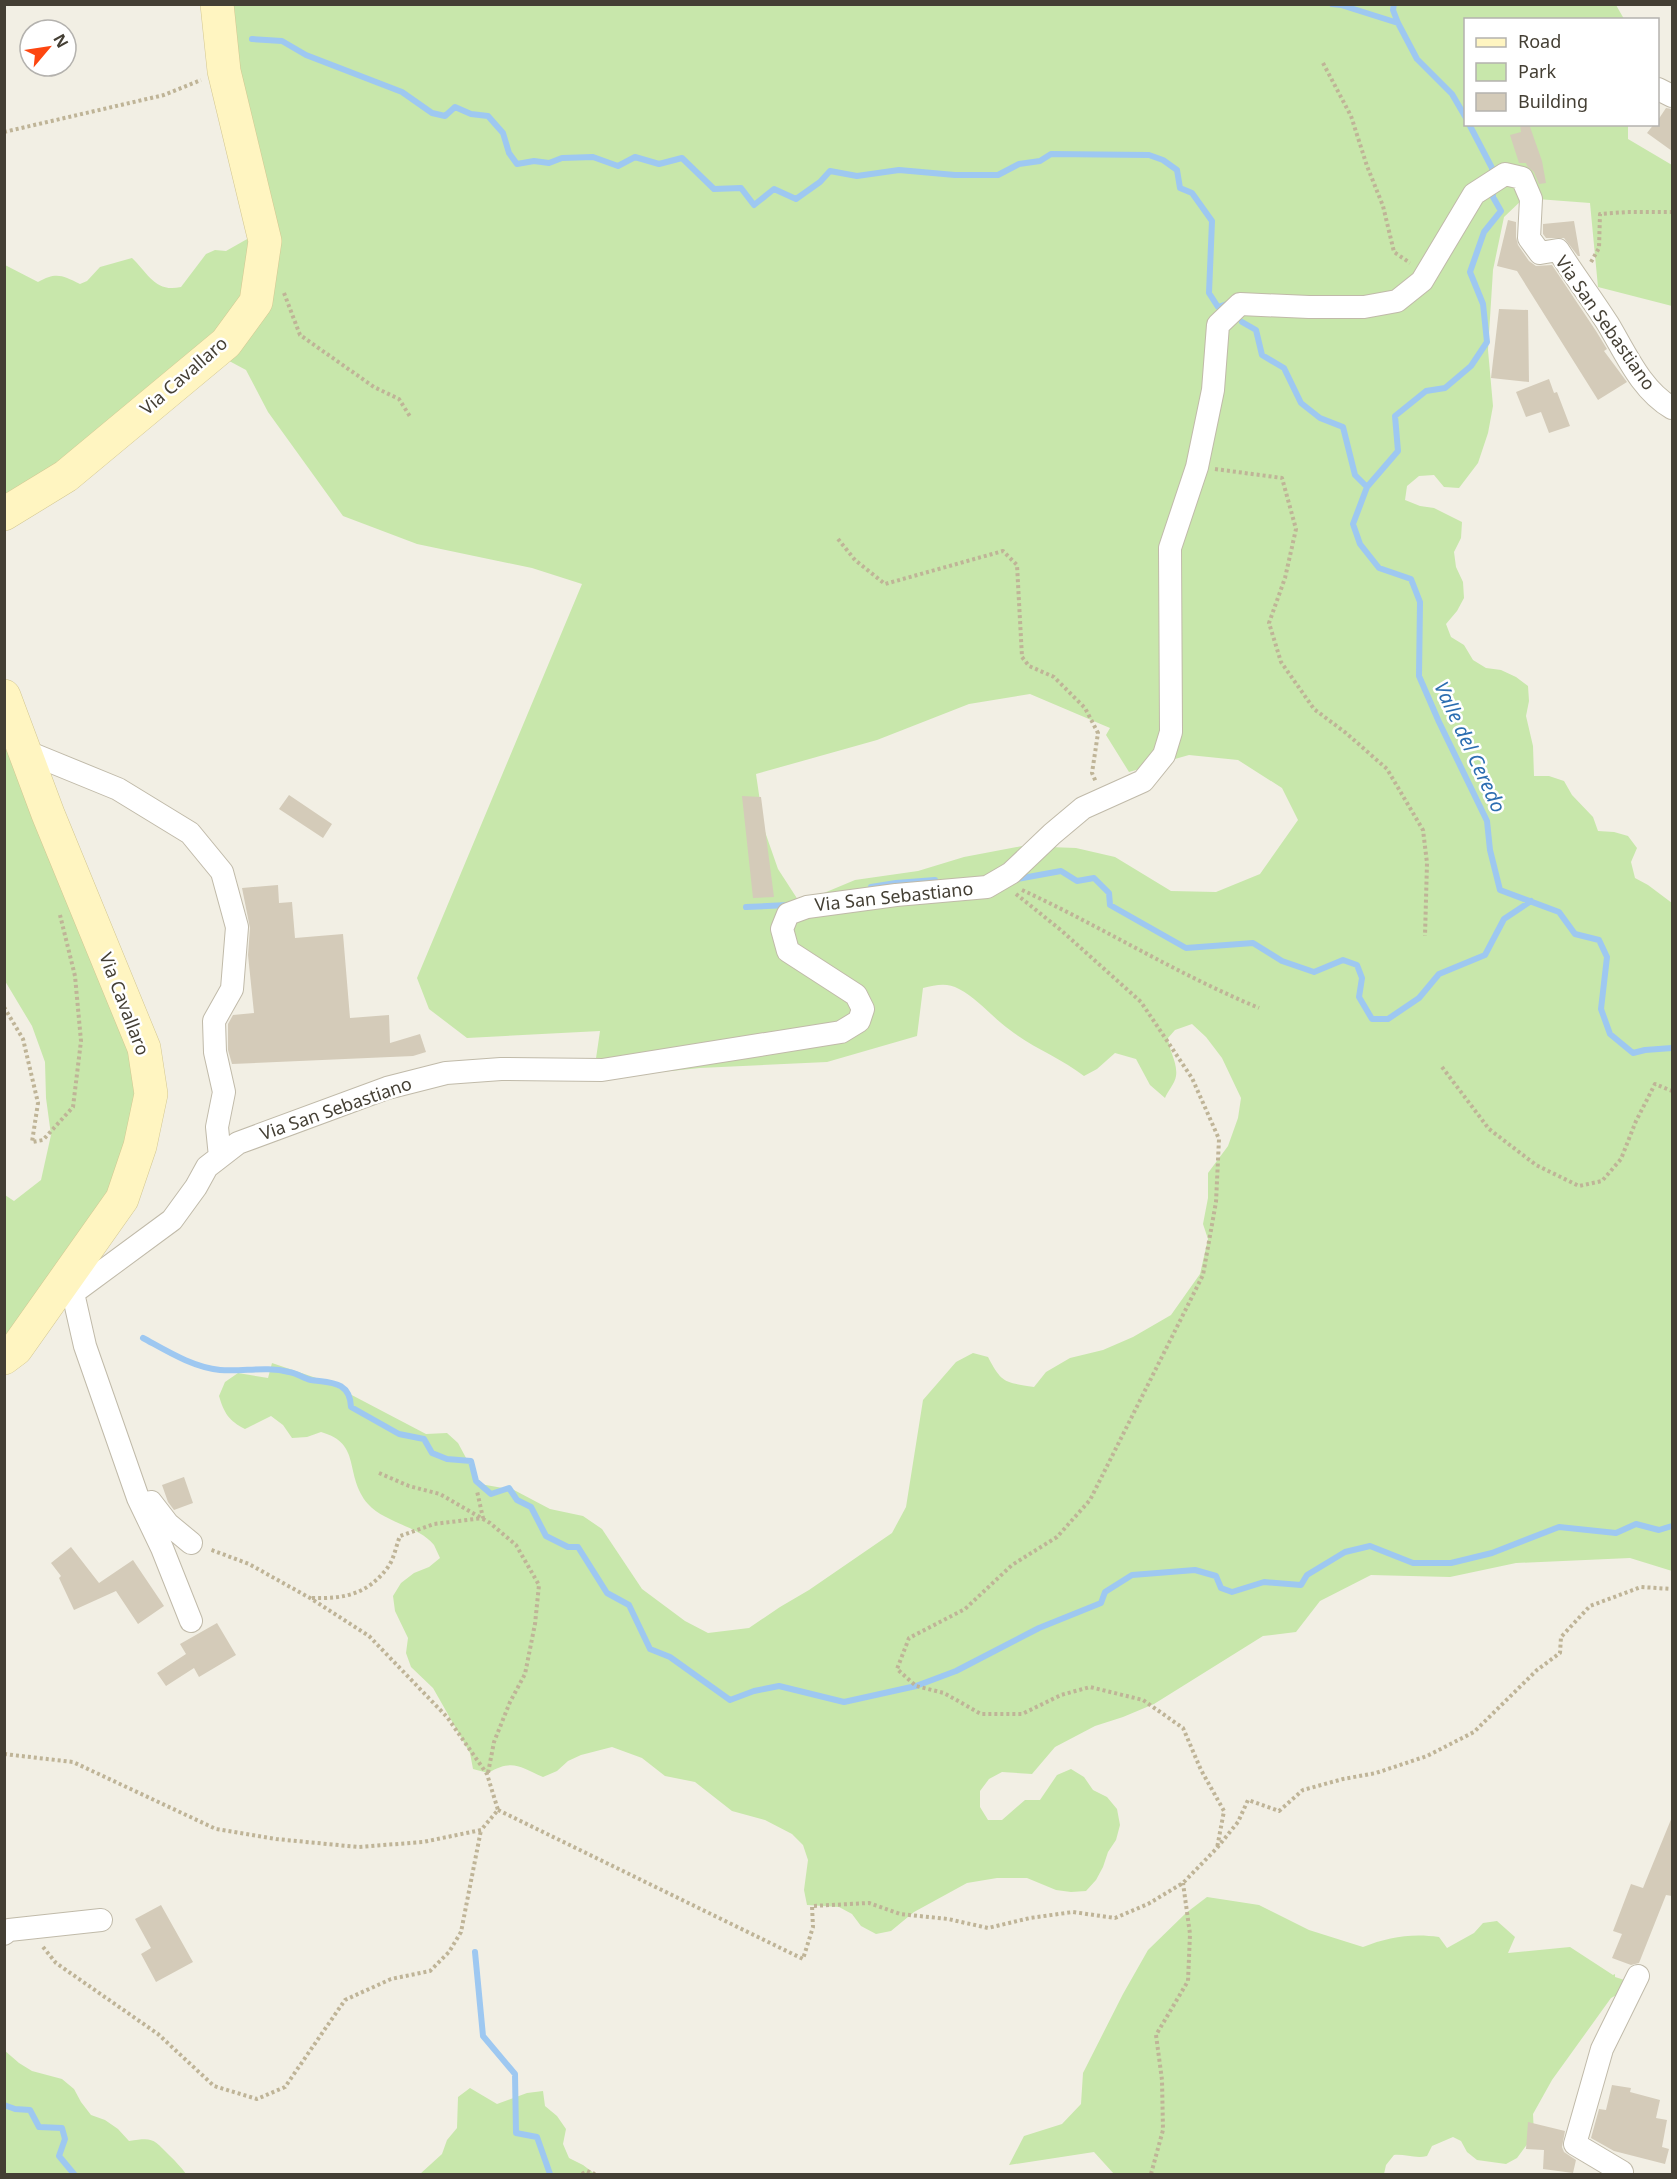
<svg xmlns="http://www.w3.org/2000/svg" width="1677" height="2179" font-family="'Noto Sans',sans-serif">
<rect width="100%" height="100%" fill="#f2efe4"/>
<path fill="#c8e7ab" fill-rule="evenodd" d="M211,5H1616L1624,19L1466,20V124L1628,125V139L1672,165V306L1598,287L1590,203L1524,198L1504,217L1493,270L1488,350L1493,406L1488,433L1478,463L1459,488L1444,487L1434,475L1419,476L1407,486L1405,500L1420,506L1434,508L1462,522L1461,538L1454,552L1456,567L1463,582L1464,598L1457,611L1446,624L1451,637L1464,645L1473,660L1486,668L1501,670L1516,677L1528,686L1529,701L1526,716L1533,746L1534,776H1549L1564,781L1572,795L1593,817L1598,831L1614,832L1628,836L1637,848L1631,862L1635,878L1648,885L1672,903V1571L1630,1558L1516,1563L1450,1577L1371,1575L1320,1601L1296,1632L1263,1636L1154,1704L1123,1717L1095,1726L1055,1747L1032,1774L1002,1772L989,1779L980,1791V1807L988,1820H1002L1025,1800H1040L1057,1775L1071,1769L1084,1777L1093,1790L1107,1797L1117,1809L1120,1825L1116,1840L1108,1852L1103,1867L1096,1880L1086,1891L1071,1892L1056,1890L1027,1878H997L967,1883L914,1912L891,1931L876,1934L861,1926L852,1914L839,1907L807,1905L804,1890L808,1860L803,1845L792,1834L765,1820L732,1811L695,1782L665,1776L642,1758L612,1747L581,1755L568,1761L557,1771L543,1777C519,1766 512,1759 488,1773L473,1769L470,1753L433,1688L411,1667L406,1653L408,1638L395,1611L393,1596L401,1583L414,1573L429,1567L440,1558C438,1554 436,1549 434,1545C419,1526 385,1523 368,1504C343,1474 363,1444 321,1432L307,1437L292,1438L283,1425L271,1416L245,1429C229,1421 224,1413 219,1396L225,1382L238,1373L268,1378L272,1363L325,1381L426,1434L447,1433L458,1443L480,1484L514,1490L550,1509L583,1516L602,1529L642,1589L685,1621L708,1633L749,1628L780,1607L809,1590L892,1533L906,1507L923,1400L956,1362L973,1353L988,1357C1002,1384 1005,1382 1034,1387L1046,1372L1070,1358L1103,1350L1133,1337L1171,1315L1200,1274L1208,1239L1203,1224L1208,1198V1173L1228,1146L1238,1118L1241,1098L1222,1058L1206,1037L1192,1024L1175,1030L1168,1038C1169,1051 1178,1063 1176,1076C1175,1083 1168,1091 1165,1098L1150,1085L1136,1059L1115,1053L1097,1069L1084,1076C1061,1058 1033,1048 1010,1030C992,1017 978,999 959,989C947,982 936,985 923,988L917,1036L827,1062L700,1068L593,1079L600,1031L467,1038L429,1009L417,978L582,584L532,568L417,544L343,516L268,412L246,370L218,355L5,515V265L38,282C56,272 62,275 80,284L87,281L100,267L132,258C148,273 155,293 181,287L206,254L215,250L226,251L272,225ZM1030,694L1110,728L1106,735L1129,772L1189,755L1238,760L1282,788L1298,820L1260,874L1216,892L1171,891L1115,857L1076,848L1022,846L964,857L918,871L855,880L800,903L778,869L764,829L756,774L877,740L969,704Z
M4,701L138,1031L135,1161L5,1365V1195L14,1201L41,1180L51,1135L46,1098L45,1062L32,1026L5,981Z
M1207,1897L1259,1905L1309,1930L1363,1947C1388,1937 1412,1933 1439,1937L1447,1948L1474,1933L1483,1923L1497,1921L1515,1937L1508,1953L1570,1947L1613,1975L1615,1974V1977L1637,1984L1611,1998L1552,2080L1533,2114L1534,2135L1517,2158L1506,2164L1477,2160L1467,2152L1461,2141L1453,2137L1432,2146L1427,2156C1416,2159 1405,2154 1394,2155L1386,2165L1384,2174H1114L1094,2152L1009,2165L1024,2136L1062,2124L1081,2104L1083,2073L1123,1994L1148,1950L1186,1913Z
M4,2050L19,2063L32,2071L62,2079L74,2089L81,2102L91,2115L105,2120L118,2129L129,2141C154,2137 153,2139 170,2156C176,2162 181,2167 186,2174H5Z
M470,2088L497,2104L527,2093L543,2091L545,2106L557,2116L566,2129L563,2144L569,2158L583,2165L595,2174H420L442,2154L447,2140L457,2128L458,2097Z"/>
<g fill="none" stroke-linecap="round" stroke-linejoin="round">
<path stroke="#9ec8f1" stroke-width="6" d="M1332,4L1341,5L1398,23
M1394,4L1393,10L1398,23L1417,59L1452,94L1466,118
M252,39L282,41L306,55L402,92L432,113L445,116L455,107L471,114L488,116L503,133L509,153L517,164L534,161L549,163L562,158L593,157L618,166L635,157L659,164L682,158L714,189L741,188L754,205L774,189L796,199L820,182L830,171L857,176L899,170L955,175H998L1019,164L1040,161L1051,154L1149,155L1163,160L1177,170L1180,188L1192,193L1212,221L1209,293L1218,307L1227,304
M1469,124L1492,168V175
M1493,188V197L1501,211L1484,232L1470,272L1483,304L1487,342L1471,366L1445,388L1426,391L1395,416L1398,451L1367,487L1353,524L1360,544L1379,568L1411,579L1420,602L1419,676L1439,722L1487,821L1490,850L1500,890L1559,912L1575,934L1599,940L1607,957L1601,1009L1610,1034L1633,1053L1645,1050L1672,1048
M1242,322L1256,330L1262,355L1284,368L1301,403L1320,418L1343,427L1355,475L1367,487
M1017,879L1061,871L1077,881L1094,878L1109,893L1110,905L1186,948L1253,943L1282,961L1314,972L1343,960L1357,965L1362,978L1359,997L1372,1019H1388L1419,998L1439,974L1485,955L1504,919L1531,901
M871,887L896,883L935,880
M746,907L788,905
M143,1338C167,1351 192,1367 220,1370C243,1372 266,1366 289,1372C297,1373 303,1378 311,1380C331,1383 350,1381 351,1407L399,1434L424,1439L432,1453L447,1459L471,1461L476,1481L491,1494L509,1488L517,1500L531,1507L546,1536L568,1547H578L607,1593L629,1605L650,1649L670,1657L730,1700L754,1691L779,1686L844,1702L916,1686L956,1671L1039,1628L1101,1603L1105,1592L1132,1575L1195,1570L1216,1576L1221,1588L1232,1592L1264,1582L1301,1585L1307,1575L1345,1552L1370,1546L1413,1563H1451L1492,1553L1559,1527L1616,1533L1636,1524L1659,1530L1672,1526
M475,1952L483,2036L515,2074L516,2133L537,2137L550,2174
M4,2105L15,2109L30,2110L39,2127L62,2128L65,2139L59,2156L74,2174"/>
</g>
<path fill="#d4cbb9" d="M1666,108L1672,109V151L1647,133L1654,124H1658V120Z
M1520,124H1529L1542,161L1546,183L1539,184L1534,172L1527,166L1526,163H1519L1510,135L1521,132Z
M1508,220L1516,222V237L1518,245L1529,261L1536,266L1552,265L1596,331L1607,349L1604,351L1627,382L1598,400L1517,271L1497,266Z
M1574,221L1580,256H1578L1564,238H1546L1543,234V224Z
M1499,309L1528,310L1529,382L1491,378Z
M1549,379L1554,393L1557,392L1570,426L1549,433L1541,412L1526,417L1516,392Z
M289,795L332,824L323,838L279,809Z
M742,796L761,797L774,897L753,898Z
M278,885L279,903L292,902L295,938L343,934L350,1018L389,1015L390,1043L420,1034L426,1052L413,1056L232,1064L228,1050V1024L233,1015L254,1013L248,955L250,928L242,888Z
M184,1477L193,1503L174,1510L168,1502L162,1485Z
M71,1547L99,1583L133,1560L164,1606L138,1624L116,1591L74,1610L59,1578L61,1576L51,1563Z
M217,1623L236,1655L199,1677L194,1668L166,1686L157,1673L186,1654L180,1644Z
M1672,1817V1896L1666,1895L1639,1963L1631,1965L1612,1958L1622,1934L1613,1931L1631,1884L1643,1888Z
M161,1905L193,1962L156,1982L141,1954L151,1948L135,1919Z
M1612,2085L1631,2088L1630,2092L1660,2100L1656,2118L1667,2120L1662,2147L1669,2149L1665,2164L1614,2151L1591,2138L1599,2109L1606,2110Z
M1528,2122L1565,2131L1562,2147L1564,2152L1576,2160L1573,2173L1543,2169L1544,2150L1526,2149Z"/>
<g fill="none" stroke-linecap="round" stroke-linejoin="round">
<defs>
<path id="street" d="M1658,89L1672,96
M25,751L118,789L190,833L222,872L237,927L232,989L214,1021L215,1052L224,1092L217,1127L220,1157
M57,1292L73,1293L172,1220L196,1187L207,1167L238,1143L387,1088L446,1073L501,1069L602,1070L841,1032L859,1021L863,1009L856,995L788,951L782,929L788,914L807,907L896,895L987,887L1011,873L1052,834L1083,808L1143,781L1164,755L1171,732L1170,548L1197,467L1213,390L1218,325L1240,304L1309,307H1364L1397,301L1422,281L1474,194L1505,174L1522,178L1531,199L1529,238L1540,253L1558,250C1574,275 1592,299 1608,324C1626,354 1641,390 1672,408
M73,1293L85,1346L138,1498L162,1548L191,1621
M151,1502L168,1524L191,1543
M4,1934L9,1930L101,1920
M1621,2174L1622,2172L1575,2144L1602,2049L1638,1976"/>
<path id="secondary" d="M4,514L66,476L226,343L256,302L265,241L224,71L217,4
M4,696L48,814L144,1048L151,1094L140,1146L122,1199L16,1349L4,1358"/>
</defs>
<use href="#street" stroke="#c0baa9" stroke-width="24"/>
<use href="#secondary" stroke="#d3c792" stroke-width="34"/>
<path stroke="#bfb497" stroke-width="4" stroke-dasharray="3 3" stroke-linecap="butt" d="M1323,63L1351,116L1367,166L1383,206L1394,252L1410,263
M4,132L164,95L201,80
M1591,262L1599,248L1600,214L1627,212H1672
M284,293L300,335L374,387L399,399L411,418
M1215,469L1282,478L1296,529L1285,578L1269,623L1281,662L1314,709L1346,733L1387,769L1423,830L1427,863L1425,936
M838,539L855,560L885,584L1003,551L1017,565L1022,657L1029,666L1054,677L1085,708L1098,733L1092,773L1096,782
M1022,890C1102,927 1177,974 1259,1008
M1016,894L1062,931L1141,1002L1192,1078L1219,1139L1216,1202L1203,1275L1090,1500L1057,1537L1012,1565L965,1609L909,1638L897,1669L916,1686L944,1693L981,1714H1022L1061,1695L1090,1687L1143,1700L1183,1728L1201,1770L1224,1811L1217,1848
M4,1007L23,1039L38,1103L32,1142L43,1140L73,1107L81,1041L75,976L60,915
M1442,1067L1489,1129L1536,1165L1579,1186L1602,1181L1621,1159L1636,1121L1655,1084L1672,1091
M379,1473L409,1486L440,1494L490,1523L516,1545L539,1585L535,1624L525,1674L510,1702L494,1742L488,1773
M312,1598C345,1599 368,1594 388,1567C394,1559 396,1546 400,1536L434,1524L483,1518L477,1491
M4,1754L73,1762L216,1829L276,1839L358,1847L423,1842L481,1830L498,1810L487,1774L447,1717L369,1636L310,1598L249,1564L209,1549
M498,1810L803,1959L813,1927L812,1906L869,1903L900,1914L948,1919L988,1928L1030,1918L1073,1912L1115,1918L1148,1904L1183,1883L1217,1848L1238,1822L1248,1800L1279,1811L1303,1790L1343,1779L1376,1773L1427,1756L1474,1732L1537,1670L1560,1653L1561,1637L1590,1606L1641,1587L1672,1589
M43,1947L56,1963L158,2034L214,2086L257,2099L285,2087L345,2000L391,1979L430,1971L449,1952L461,1932L481,1830
M582,2174L587,2171L595,2174
M1151,2174L1163,2130L1162,2080L1156,2035L1188,1981L1190,1934L1183,1883"/>
<use href="#street" stroke="#fff" stroke-width="22"/>
<use href="#secondary" stroke="#fff5c1" stroke-width="33"/>
</g>
<g text-anchor="middle" stroke-width="5" stroke-linejoin="round" paint-order="stroke">
<g font-size="18" fill="#443f34" stroke="#fff">
<text transform="translate(1605 323) rotate(55)" y="6">Via San Sebastiano</text>
<text transform="translate(184 376) rotate(-41)" y="6">Via Cavallaro</text>
<text transform="translate(894 897) rotate(-6)" y="6">Via San Sebastiano</text>
<text transform="translate(124 1004) rotate(69)" y="6">Via Cavallaro</text>
<text transform="translate(336 1109) rotate(-19)" y="6">Via San Sebastiano</text>
</g>
<g font-size="20" font-style="italic" fill="#2c6eb1" stroke="#fff">
<text transform="translate(1470 747) rotate(65)" y="7">Valle del Ceredo</text>
</g>
</g>
<rect width="1677" height="2179" fill="none" stroke="#443f34" stroke-width="12"/>
<rect x="1464" y="18" width="195" height="108" fill="#ffffff" stroke="#b4b2ae" stroke-width="1.5"/>
<rect x="1476" y="38" width="30" height="9" fill="#fff5c1" stroke="#b4b2ae" stroke-width="1.5"/>
<text x="1518" y="48" font-size="18" fill="#443f34">Road</text>
<rect x="1476" y="63" width="30" height="18" fill="#c8e7ab" stroke="#b4b2ae" stroke-width="1.5"/>
<text x="1518" y="78" font-size="18" fill="#443f34">Park</text>
<rect x="1476" y="93" width="30" height="18" fill="#d4cbb9" stroke="#b4b2ae" stroke-width="1.5"/>
<text x="1518" y="108" font-size="18" fill="#443f34">Building</text>
<g transform="translate(48 48) rotate(61)"><circle r="28" fill="#ffffff" stroke="#b4b2ae" stroke-width="1.5"/>
<path d="M0-4.5L10 22L0 15L-10 22Z" fill="#fd4610"/>
<text y="-9" font-size="16" font-weight="bold" text-anchor="middle" fill="#443f34">N</text>
</g>
</svg>
